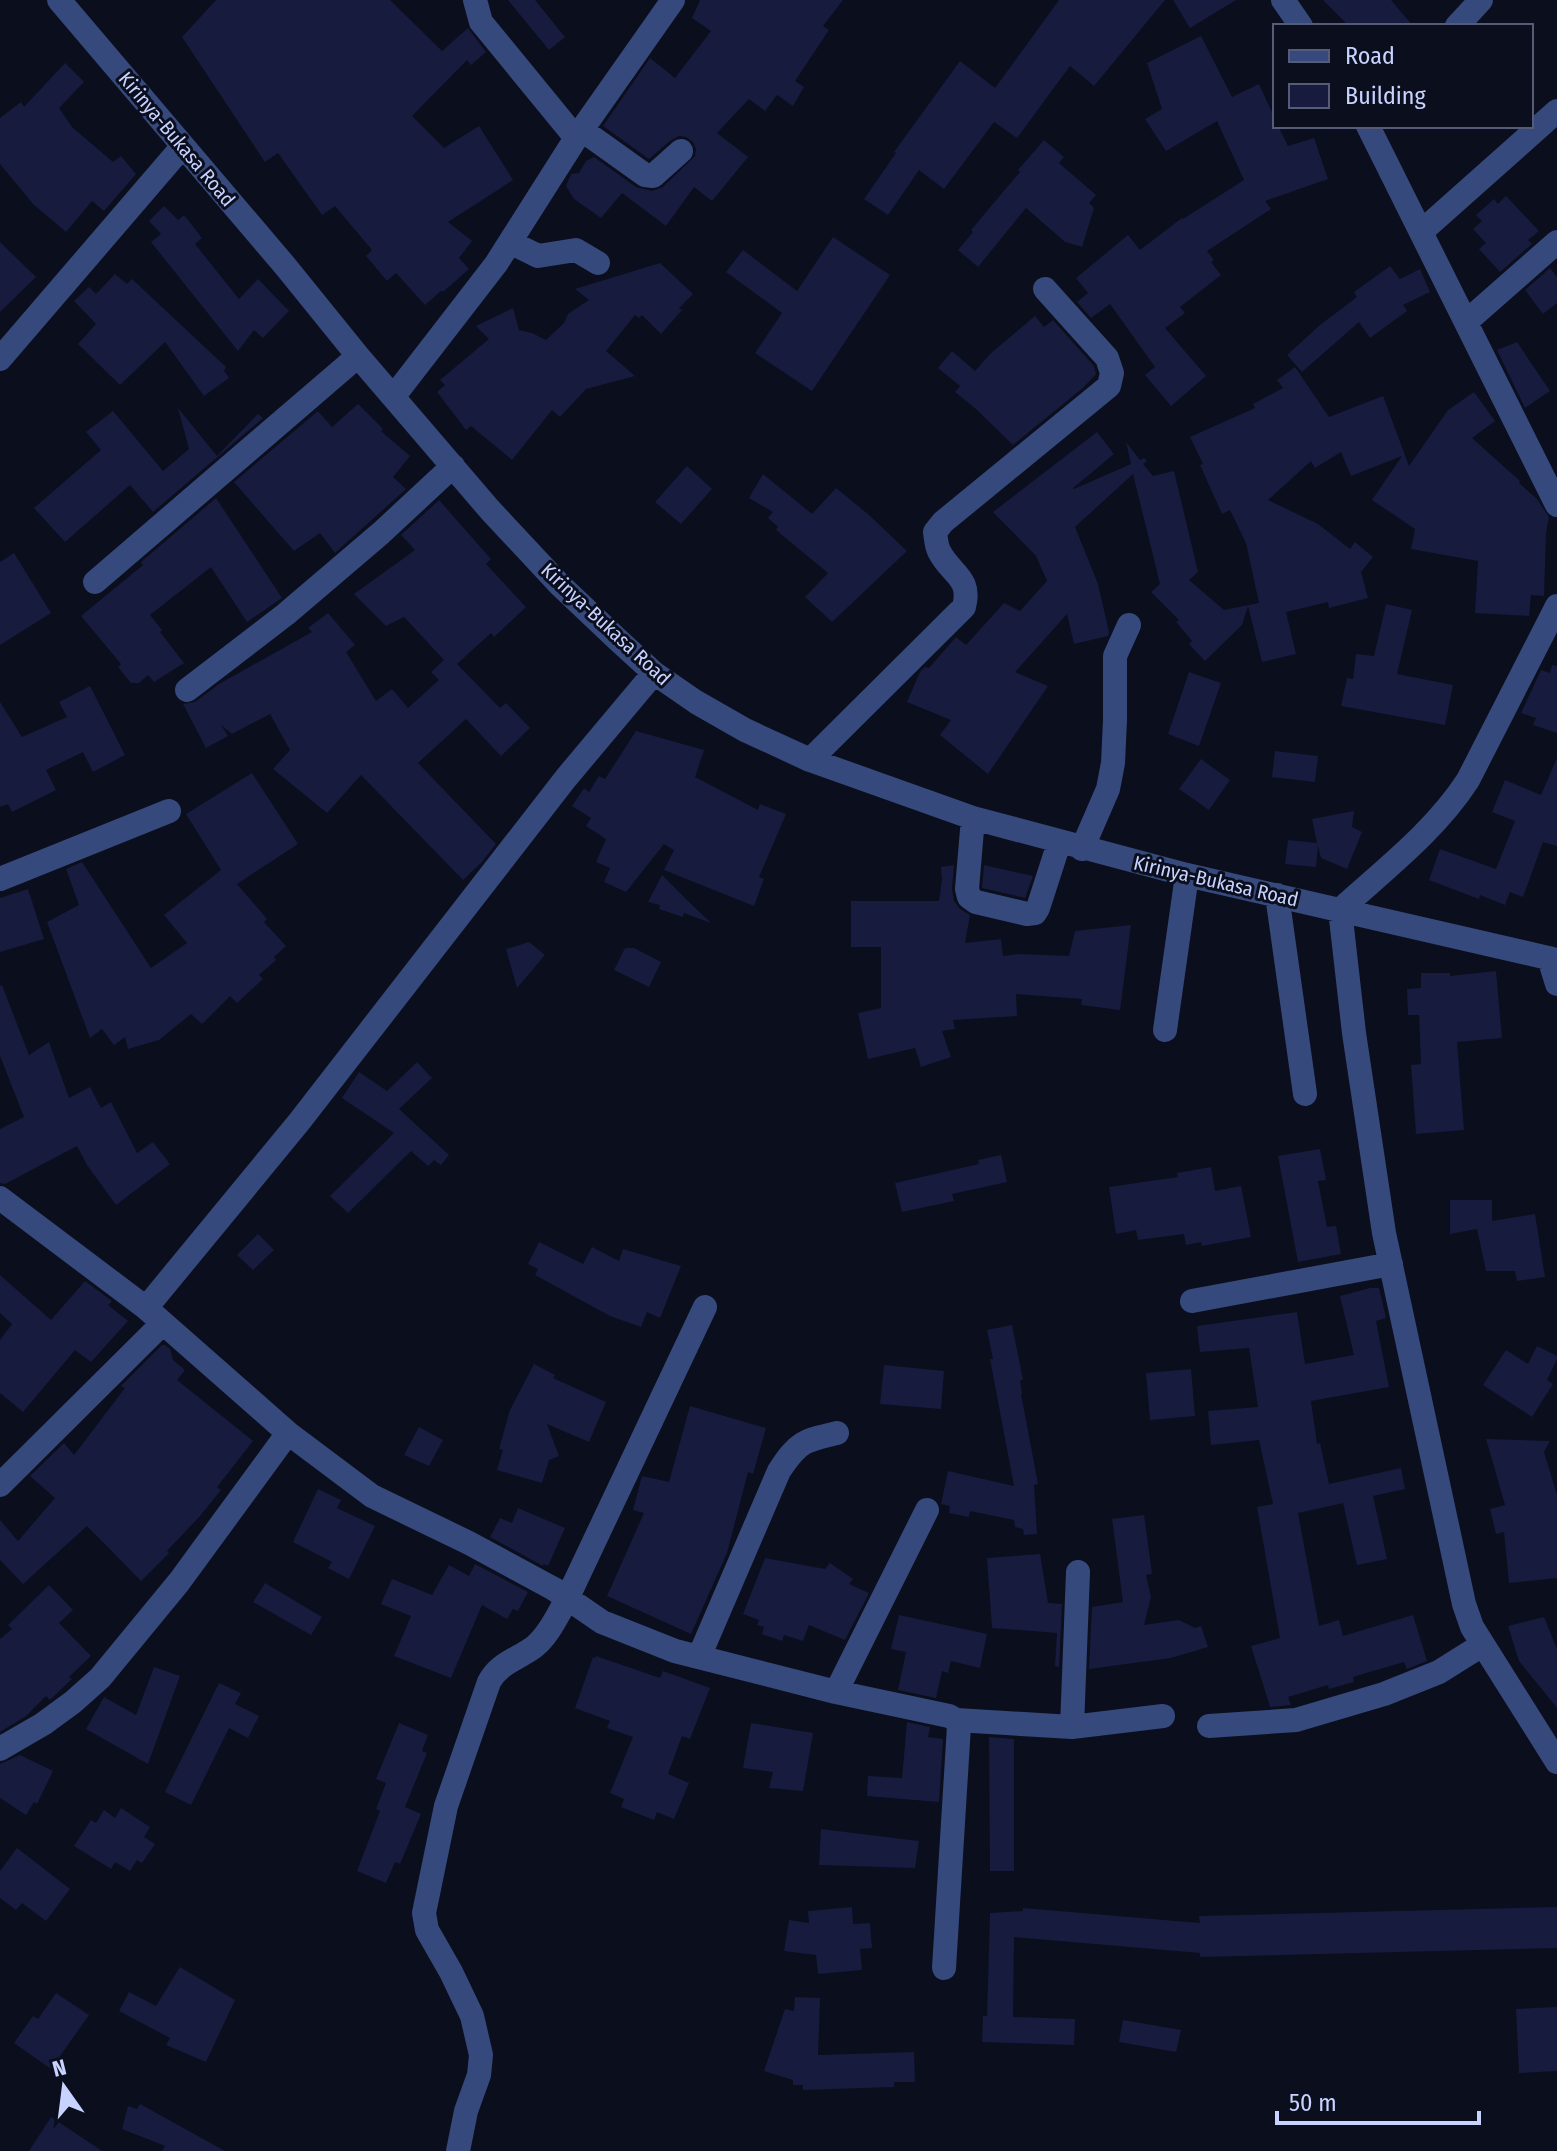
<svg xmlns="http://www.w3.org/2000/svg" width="1557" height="2151" font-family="'Fira Sans Condensed',sans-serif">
<rect width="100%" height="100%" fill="#0b0e1d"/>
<path fill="#171b3e" d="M216,0H390L442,51L468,28L486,52L471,65L467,60L412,116L444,148L479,126L513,180L448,222L472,241L459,258L469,269L443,292L442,290L425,305L396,273L387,281L366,256L372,250L335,206L322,215L278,153L265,162L182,37Z
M508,0H535L565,37L549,50Z
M700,0H843L823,26L829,30L795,81L804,87L793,106L777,95L765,111L749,99L717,133L748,157L712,201L694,187L666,226L622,193L601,218L574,199L566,186L571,174L579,173L586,161L594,157L636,187L652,191L663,187L695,156L696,149L693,142L686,137L679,136L671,140L649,159L603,126L650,58L675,78L711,31L692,18Z
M1059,0H1165L1094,86L1070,66L1017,138L994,122L944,189L919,170L888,215L864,199L896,153L894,152L960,61L995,88Z
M1173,0H1236L1190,28Z
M1323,0H1391L1413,26H1349Z
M1201,36L1232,97L1259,84L1275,119V126H1278L1288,146L1314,138L1328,179L1265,201L1271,209L1207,251L1214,260L1211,262L1221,275L1180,307L1185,313L1165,328L1206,376L1171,406L1145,375L1155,367L1110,304L1091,318L1077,302L1088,293L1076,278L1128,235L1140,250L1182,218L1183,219L1244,180L1217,121L1166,151L1145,119L1162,109L1147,63Z
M65,63L84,82L59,108L72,127L113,162L121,156L136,174L104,211L92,201L66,232L33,204L0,164V118L21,102L24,107Z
M1044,140L1064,157L1059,163L1096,195L1089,203L1094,208L1082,247L1065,242L1026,208L978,267L958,250L973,232L971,230L1020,172L1018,170Z
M1506,196L1539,231L1528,240L1532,244L1500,272L1479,249L1486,243L1473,229L1482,221L1476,215L1494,199L1498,204Z
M164,206L178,220L184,215L202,238L195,244L239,299L258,279L289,311L263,338L254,330L238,351L151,242L161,234L149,221Z
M833,237L890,275L812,391L755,353L782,313L726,272L743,250L797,291Z
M0,242L36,277L0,312Z
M660,263L693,294L679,308L682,310L661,334L642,315L639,318L635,315L606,351L635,376L586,389L560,417L552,410L512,460L471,426L466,430L437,392L445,385L440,380L489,339L476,326L513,308L519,330L532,333L546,340L564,323L568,314L589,300L575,289Z
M1390,266L1400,279L1420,269L1430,292L1403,305L1407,311L1370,338L1359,322L1302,372L1287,355L1320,325L1357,297L1354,292Z
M1550,268L1557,277V303L1543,314L1525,290Z
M115,274L127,284L132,279L226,367L224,371L229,378L204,396L165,342L120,385L78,344L96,324L74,301L89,287L96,294Z
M1035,316L1044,327L1053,320L1094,366L1096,374L1084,387L1013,445L976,409L955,392L960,386L938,368L952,351L975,371L990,354Z
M1517,342L1550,391L1525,408L1497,350Z
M1295,367L1329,417L1383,396L1409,466L1448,410L1474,392L1495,421L1472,438L1520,481L1519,483L1537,499L1549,517L1546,533L1544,596L1531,595L1529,616L1475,613L1478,561L1411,549L1415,529L1372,500L1402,456L1351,476L1341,452L1315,468L1311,461L1268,500L1318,524L1350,549L1355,542L1373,557L1361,572L1368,598L1329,608L1328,602L1286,612L1296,654L1262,662L1248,606L1242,625L1205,661L1189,644L1192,641L1176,622L1179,620L1151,592L1160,584L1133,474L1075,527L1098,584L1109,632L1108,636L1074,644L1067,614L1015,672L1048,686L988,774L940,735L951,720L907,702L920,672L925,667L929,668L956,637L966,645L1004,603L1020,611L1047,581L1036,556L993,512L1097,432L1114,454L1073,488L1074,489L1131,464L1126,442L1140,460L1144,458L1147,461L1143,464L1153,476L1174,471L1198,572L1189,580L1224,610L1259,603L1246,543L1230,510L1222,514L1200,465L1203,464L1190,437L1255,408L1253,404L1283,388L1277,380Z
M358,404L383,429L381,431L410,456L393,477L406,489L335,553L320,533L294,551L234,482L318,411L332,427Z
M178,408L217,456L258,414L263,418L153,512L130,485L65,542L34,508L101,450L86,432L113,411L163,471L189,449Z
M687,466L712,489L681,524L655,502Z
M763,474L812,514L836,488L868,514L907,551L832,622L805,597L828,573L776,530L778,527L768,518L773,512L749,498Z
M216,498L282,598L247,622L211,567L150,615L162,630L160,632L184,663L154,682L148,675L139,683H131L118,667L121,664L81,616L143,565L141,562Z
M439,500L491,559L486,564L526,607L494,637L491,633L457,664L500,708L506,703L530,728L501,756L466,719L418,763L496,844L481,863L463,880L361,775L327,813L273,769L290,750L270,714L232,734L221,725L228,736L206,748L183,704L195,702L219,684L312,632L308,628L328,613L355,645L346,652L376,701L392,689L408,708L439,680L431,672L444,660L404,617L386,626L354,594L415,550L401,535Z
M14,553L51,613L0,645V562Z
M1386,604L1412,610L1397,674L1453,685L1445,725L1341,706L1347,678L1353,679L1356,654L1374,656Z
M1552,665L1557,666V733L1533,725L1536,718L1521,713L1541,670L1550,673Z
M1189,672L1221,683L1199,746L1168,734Z
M90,686L125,755L93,772L83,752L46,770L56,790L12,812L8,804L0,807V702L22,737L67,717L59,702Z
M636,731L704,750L695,777L758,810L760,804L786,814L759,877L764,879L754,906L664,870L674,850L664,844L626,892L604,882L610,868L596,862L606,839L586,826L591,818L572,806L584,788L589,792L599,776L605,779Z
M1275,751L1318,756L1315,782L1272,777Z
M1557,758V846L1543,842L1523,897L1510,892L1505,905L1480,895L1479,899L1429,880L1440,849L1496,869L1515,821L1492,812L1505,780L1541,795Z
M1201,759L1230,780L1209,810L1179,789Z
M252,773L298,844L237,884L267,919L264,922L286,946L274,957L276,960L259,975L263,979L237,1003L230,996L202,1024L191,1014L159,1040L128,1049L125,1037L114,1045L102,1029L90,1038L47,922L79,905L66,869L82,862L151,968L187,943L164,915L221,870L186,814Z
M1354,811L1352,827L1362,832L1347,869L1321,858L1318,846L1316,867L1285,864L1288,840L1317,843L1312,819Z
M954,865L952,888L954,901L960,909L970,915L965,943L1001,939L1003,956L1020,954L1069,956L1075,931L1131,925L1120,1010L1081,1005L1082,999L1016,994L1017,1016L953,1020L955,1029L942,1031L951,1057L921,1067L915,1048L868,1059L858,1013L881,1008V947H851V901H939L942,880L941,867Z
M984,865L1033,876L1025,898L982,888Z
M662,875L688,901L711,923L684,913L683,917L659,909L660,905L648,902Z
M28,889L44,939L0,952V898Z
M529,942L545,955L517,988L506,949Z
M625,948H634L661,962L649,987L614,970Z
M1496,971L1502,1038L1457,1042L1464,1130L1416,1134L1411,1065L1421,1064L1419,1015H1408L1407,989L1421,988V973H1450V976Z
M2,985L29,1055L49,1042L69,1098L90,1087L101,1108L111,1102L137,1153L153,1142L170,1164L116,1205L87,1165L77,1146L5,1184L0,1183V1129L24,1117L0,1056V986Z
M417,1062L432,1078L399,1109L449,1155L441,1165L434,1160L428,1166L411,1151L348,1213L330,1196L394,1133L342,1098L359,1072L387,1091Z
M1320,1149L1326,1180L1318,1181L1327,1227L1336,1226L1341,1254L1298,1262L1278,1156Z
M1001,1155L1007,1182L952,1194L954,1201L902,1212L895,1183L979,1164L978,1160Z
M1211,1167L1215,1191L1241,1186L1251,1237L1202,1246L1201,1242L1186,1245L1184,1234L1138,1240L1136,1230L1116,1234L1109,1187L1178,1177L1177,1173Z
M1450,1200H1492V1221L1535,1214L1545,1277L1517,1281L1515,1271H1486L1477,1229L1450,1234Z
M258,1234L274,1250L253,1270L237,1255Z
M539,1242L583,1264L592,1247L619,1261L623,1249L681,1266L660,1318L647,1312L641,1327L610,1316L535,1275L538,1269L528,1264Z
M0,1275L51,1320L85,1281L112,1301L108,1305L128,1321L91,1362L75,1350L23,1412L0,1393V1340L12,1324L0,1313Z
M1370,1288H1379L1386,1318L1376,1321L1389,1387L1311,1401L1317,1444L1320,1443L1329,1484L1401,1468L1405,1489L1373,1496L1387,1559L1357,1565L1343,1503L1298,1513L1319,1626L1339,1620L1343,1636L1413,1615L1427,1661L1407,1669L1404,1662L1353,1677L1354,1682L1329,1689L1328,1685L1288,1697L1291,1705L1270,1707L1251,1646L1280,1638L1257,1507L1273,1504L1259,1440L1211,1445L1208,1411L1258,1407L1249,1348L1200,1352L1197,1326L1297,1312L1305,1364L1354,1355L1340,1296Z
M1012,1325L1023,1380H1020L1022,1394H1021L1038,1484L1034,1485L1037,1534L1024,1535L1023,1529L1015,1527L1014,1520L970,1511L969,1517L949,1513L950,1506L941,1504L948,1471L1014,1486L990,1359H993L987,1330Z
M162,1345H165L170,1349L173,1360L185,1370L177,1380L253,1441L217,1487L221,1490L200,1516L167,1551L169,1553L141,1581L87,1526L23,1584L0,1560V1520L18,1541L55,1498L30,1476L64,1443L74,1455L125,1388L121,1386Z
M1537,1346L1557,1356V1359L1547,1380L1553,1384L1532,1417L1483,1385L1506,1350L1528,1364Z
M534,1364L555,1375L553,1378L606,1402L589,1442L547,1424L559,1456L549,1460L542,1483L497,1470L503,1450L499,1449L510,1410Z
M884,1365L944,1371L941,1409L880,1404Z
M1191,1369L1195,1416L1150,1420L1146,1373Z
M690,1406L766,1428L753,1474L748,1472L727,1553L691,1634L607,1596L644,1513L633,1510L642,1476L669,1482Z
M419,1427L443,1440L429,1466L404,1455Z
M1486,1439L1550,1441L1544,1452L1557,1495V1578L1509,1583L1504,1532L1496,1534L1490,1509L1505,1505Z
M318,1489L341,1500L337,1508L375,1526L349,1579L328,1568L332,1562L293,1542Z
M518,1508L565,1528L548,1566L544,1564L543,1566L490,1537L500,1518L512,1523Z
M1144,1515L1152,1574L1146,1575L1151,1597L1144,1625L1179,1620L1195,1628L1201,1626L1208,1647L1171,1658L1089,1669L1092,1607L1123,1602L1112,1519Z
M1040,1554L1048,1603L1062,1604L1059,1667L1055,1666L1057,1633L992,1628L987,1558Z
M765,1558L825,1569L830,1563L853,1579L849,1584L869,1593L845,1640L809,1625L803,1641L784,1635L782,1641L762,1634L764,1627L757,1625L759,1620L743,1614Z
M475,1564L528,1592L518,1611L513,1609L507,1619L482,1605L451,1678L394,1656L411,1616L381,1604L392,1579L432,1595L449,1565L469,1576Z
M265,1583L322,1617L311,1635L253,1602Z
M49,1585L73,1610L59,1623L91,1656L69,1677L72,1679L50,1700L46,1696L26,1716L0,1732V1639L12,1629L8,1625Z
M899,1615L987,1634L980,1668L951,1661L948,1673L942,1671L936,1698L898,1690L906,1652L891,1649Z
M1544,1617L1557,1649V1708L1519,1661L1508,1626Z
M596,1656L660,1678L663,1671L710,1688L690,1739L682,1736L668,1774L689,1783L674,1819L657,1812L654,1820L621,1807L624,1799L610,1793L633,1737L607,1728L610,1721L575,1708L593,1657L595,1658Z
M154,1667L180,1676L148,1764L86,1729L104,1697L136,1715Z
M219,1683L241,1693L235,1704L259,1716L248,1738L229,1728L191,1805L165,1792Z
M907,1722L930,1727L928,1737L943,1739L939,1802L867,1796L868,1776L902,1778Z
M399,1723L428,1735L422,1751L427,1753L405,1807L421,1814L400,1864L395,1862L386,1883L357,1871L380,1811L376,1809L386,1783L376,1779Z
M751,1723L813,1733L803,1791L769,1788L773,1772L743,1768Z
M989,1737L1014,1739V1871H990Z
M20,1755L53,1771L37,1804L34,1802L26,1815L0,1798V1764Z
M121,1808L150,1827L144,1837L155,1844L142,1863L137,1860L130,1871L115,1862L111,1869L74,1846L91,1820L96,1823L104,1810L115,1818Z
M821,1829L919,1841L915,1868L819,1865Z
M17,1848L70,1889L46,1921L22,1903L16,1910L0,1898V1871Z
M852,1907L853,1924L870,1923L872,1948L860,1949L862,1970L818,1974L816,1955L784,1951L789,1920L809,1923L808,1911Z
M1557,1907V1948L1200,1957V1953L1014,1937L1013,2017L1075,2019L1074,2045L982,2042L983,2016H987L990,1913L1023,1911V1908L1200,1923L1199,1916Z
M180,1967L235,2000L206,2062L166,2045L170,2038L119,2011L129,1992L156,2006Z
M56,1993L89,2015L51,2069L14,2043L33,2016L38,2019Z
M795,1997L820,1998L818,2055L914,2052L915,2082H894V2087L803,2090V2085H793V2080L764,2071L785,2009L794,2011Z
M1557,2007V2071L1519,2073L1516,2009Z
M1123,2020L1181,2030L1176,2052L1119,2042Z
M140,2104L225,2151H162L165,2146L122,2129L128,2106L137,2109Z
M51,2117L102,2151H29Z"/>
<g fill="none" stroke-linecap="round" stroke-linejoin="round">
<path stroke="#36497c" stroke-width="24" d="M59,0L286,267L358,356L490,510L560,585L617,639L654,673L696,702L745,730L810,760L973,818L1187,875L1557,960
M475,0L481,22L576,138
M1283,0L1301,26
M1457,26L1481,0
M1368,126L1557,505
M582,130L645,175L653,176L681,151
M1421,232L1557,111
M510,242L538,256L576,250L598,263
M1466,322L1557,242
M0,359L182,147
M394,396L496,264L576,138L673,0
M95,582L358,356
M1557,606L1468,780C1435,831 1385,869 1340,910L1354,1033L1384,1233L1464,1604L1472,1627L1557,1762
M187,690L286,614L381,533L453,466
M810,760L964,607C972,577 950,574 939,551C936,545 936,538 935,532L943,522L1109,386L1112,373L1107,358L1045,289
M973,818L967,889L969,897L976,902L1027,914L1035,913L1038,908L1059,843
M1082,849L1108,789L1113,763L1115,720V656L1129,625
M0,879L169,811
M1277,895L1305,1094
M1549,958L1557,984
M1165,1030L1187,875
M0,1198L146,1308L288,1433L372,1496L469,1543L554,1589L602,1622L675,1651L836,1692L949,1716L956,1720L959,1726L944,1968
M1192,1301L1391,1264
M146,1308L299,1122L566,778L654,673
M0,1485L163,1323
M699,1657L779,1471C798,1442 803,1441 837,1433
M836,1692L927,1510
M956,1720L1072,1727L1078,1572
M1209,1726L1296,1720L1384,1694L1439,1672L1482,1645
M1072,1727L1163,1716
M0,1749L43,1724L73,1702L100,1678L179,1582L288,1433
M458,2151L466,2111L479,2075L481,2055L472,2016L451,1972L427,1930L424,1913L446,1806L489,1682C499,1663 518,1659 534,1647C549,1635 558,1614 567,1599L705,1307"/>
</g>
<g text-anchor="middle" stroke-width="6" stroke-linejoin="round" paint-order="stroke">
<g font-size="20" fill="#c7d2ff" stroke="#0b0e1d">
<text transform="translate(177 139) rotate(50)" y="7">Kirinya-Bukasa Road</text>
<text transform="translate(606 624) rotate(43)" y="7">Kirinya-Bukasa Road</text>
<text transform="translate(1216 881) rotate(13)" y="7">Kirinya-Bukasa Road</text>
</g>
</g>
<rect x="1273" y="24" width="260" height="104" fill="#0b0e1d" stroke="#565c77" stroke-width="2"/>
<rect x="1289" y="50" width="40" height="12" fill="#36497c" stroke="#565c77" stroke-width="2"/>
<text x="1345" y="64" font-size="24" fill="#c7d2ff">Road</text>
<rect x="1289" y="84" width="40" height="24" fill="#171b3e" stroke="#565c77" stroke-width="2"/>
<text x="1345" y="104" font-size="24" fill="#c7d2ff">Building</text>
<g transform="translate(64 2087) rotate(346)" stroke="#0b0e1d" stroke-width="6" paint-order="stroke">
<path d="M0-6L14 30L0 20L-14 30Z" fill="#c7d2ff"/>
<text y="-12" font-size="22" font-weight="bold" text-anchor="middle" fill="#c7d2ff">N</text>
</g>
<path d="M1277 2111v12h202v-12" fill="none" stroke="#c7d2ff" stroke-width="4"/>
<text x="1289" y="2111" font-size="24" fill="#c7d2ff" stroke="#0b0e1d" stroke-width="6" paint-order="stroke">50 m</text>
</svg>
